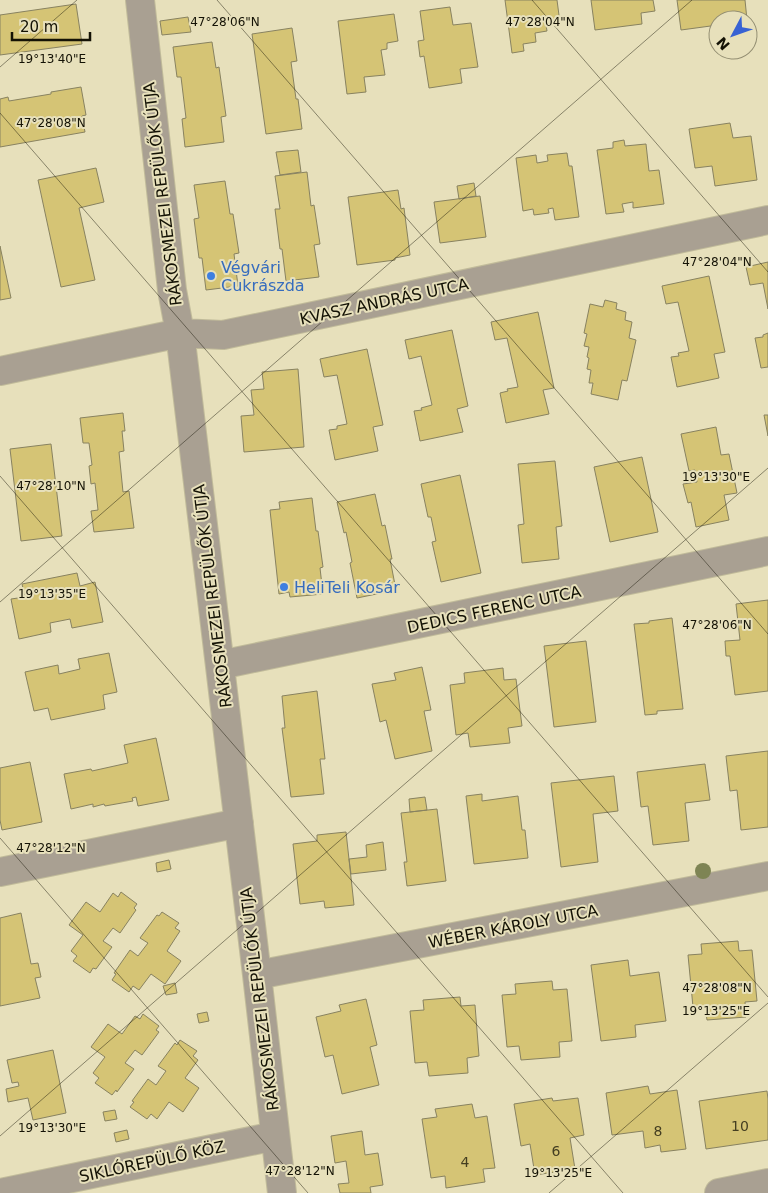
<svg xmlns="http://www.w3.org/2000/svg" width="768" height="1193" font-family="'DejaVu Sans',sans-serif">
<rect width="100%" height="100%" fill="#e7e0bb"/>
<path fill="#d5c475" stroke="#888260" d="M505,0H557L560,23L546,25L547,31L535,33L536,42L523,44L524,51L512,53Z
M591,0H653L655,11L641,13L642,24L595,30Z
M677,0H745L747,20H718V25L681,30Z
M76,4L82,44L0,55V15Z
M450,7L453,25L471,23L478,67L460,69L462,83L429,88L424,56L420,57L418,41L424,40L420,11Z
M394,14L398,41L387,43V49L381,50L385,75L364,77L366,92L347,94L338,21Z
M188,17L191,32L162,35L160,21Z
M292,28L297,61L291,62L296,99H298L302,129L266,134L252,34Z
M212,42L216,68L219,67L226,116L221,117L224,142L185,147L182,119L186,118L181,77H177L173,47Z
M81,87L86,115L82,116L85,132L0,147V99L8,97L9,101L51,94V92Z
M730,123L733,138L751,136L757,180L715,186L712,166L695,168L689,129Z
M624,140L625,146L646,144L649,171L659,170L664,204L633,208V202L622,204L624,212L606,214L597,150L613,148V142Z
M298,150L301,172L280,175L276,152Z
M567,153L569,166H572L579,217L555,220L553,208L548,209L549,213L534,215L533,209L523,211L516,158L536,155L537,163L548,161L547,155Z
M96,168L104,202L79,208L95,280L61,287L38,180Z
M307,172L311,206L314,205L320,244L314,245L319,277L286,281L282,249H280L275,209H280L275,176Z
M225,181L230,214H233L239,253L234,254L238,286L206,290L202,258H199L194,219L199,218L194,185Z
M474,183L476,196L459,199L457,186Z
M398,190L401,209L404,208L410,255L395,258V260L357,265L348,197Z
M480,196L486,237L440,243L434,202Z
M0,246L11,298L0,300Z
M768,262V309L763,283L750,285L746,267Z
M709,276L725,352L714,354L719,378L677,387L671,357L679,356L678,353L689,351L678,302L666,304L662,286Z
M605,300L617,303L616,309L626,312L625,320L632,322L629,338L636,340L627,381L622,380L618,400L591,394L593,383H589L591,370L587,369L589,358L587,357L589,347L584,346L587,334L584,333L590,304L603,307Z
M538,312L554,388L543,390L549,414L506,423L500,393L508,391L507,389L518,387L507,338L495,340L491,322Z
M452,330L468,406L457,409L463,432L420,441L414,411L422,410L421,408L432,405L421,356L409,359L405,340Z
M768,333V367L761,368L755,338L763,337V335Z
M367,349L383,425L373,427L378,451L335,460L329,430L337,429V426L347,424L337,375L324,377L320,359Z
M298,369L304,447L244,452L241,416L254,415L251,390L264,389L262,372Z
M123,413L125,431H122L124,451L119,452L123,492L129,491L134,528L94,532L91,511L98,510L95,483L91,484L89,466L92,465L89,443H83L80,418Z
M764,415H768V436Z
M716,427L721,455L729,454L737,493L724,495L729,520L696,527L691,502L688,503L683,484L697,482L695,470L689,471L681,434Z
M51,444L62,536L21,541L10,449Z
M642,457L658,532L610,542L594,467Z
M555,461L562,526L556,527L559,559L522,563L518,525L524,524L518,464Z
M460,475L481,573L441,582L432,542L436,541L431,517H428L421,484Z
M375,494L382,526L385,525L392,559H390L396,590L357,598L350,563L352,562L346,532L344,533L337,502Z
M312,498L316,531H318L323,567L320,568L323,594L290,597L289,592L279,594L270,510L280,509L279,502Z
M77,573L80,586L95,582L103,622L72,628L70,619L50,623L51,632L19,639L11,599L25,597L22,584Z
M768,600V691L735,695L730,656H726L725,641L740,640L736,604Z
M672,618L683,709L657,711V714L645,715L634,624L649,623V621Z
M586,641L596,722L554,727L544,646Z
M109,653L117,692L103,695L105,709L51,720L48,708L34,711L25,672L58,665L59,674L80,669L78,659Z
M422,667L431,710L424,711L432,751L395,759L386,720L380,722L372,684L396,680L394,673Z
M503,668L504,680L516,679L522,726L508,728L510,743L470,747L468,733L456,735L450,685L465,683L464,673Z
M317,691L325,759H320L324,794L291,797L282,728H285L282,696Z
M156,738L169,800L138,806L136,797L132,798L133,801L105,806L104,804L93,807V804L71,809L64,774L91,769L92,771L128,763L124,745Z
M768,751V827L741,830L737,790L730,791L726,756Z
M30,762L42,822L2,830L0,820V768Z
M705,764L710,800L685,803L689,841L653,845L648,806L641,807L637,772Z
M614,776L618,811L593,814L598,862L561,867L551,783Z
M482,794V801L518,796L522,830H525L528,858L474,864L466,796Z
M425,797L427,810L410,812L409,799Z
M437,809L446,881L407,886L404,862H407L401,813Z
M346,832L354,905L325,908L324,901L300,904L293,844L317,841V835Z
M383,842L386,870L351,874L349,859L367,857L366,845Z
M169,860L171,869L157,872L156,863Z
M121,892L137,904L134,908L136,910L120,933L113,928L103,941L112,947L96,969L93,968L90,973L73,961L77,956L71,951L83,935L69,925L86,902L100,912L113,893L118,897Z
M162,912L179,923L175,928L180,931L167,951L181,961L165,984L151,974L139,990L133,986L129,992L112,980L116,974L114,973L130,950L138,956L148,943L140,938L157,915L159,916Z
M21,913L31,964L38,963L41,977L35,978L40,998L0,1006V918Z
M738,941L739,951L752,950L757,1001L745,1002L746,1017L707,1020L705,1006L693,1007L688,955L702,954L701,944Z
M628,960L630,976L659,972L666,1021L635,1025L636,1037L601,1041L591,965Z
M552,981L553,990L567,989L572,1041L559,1042L560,1057L521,1060L519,1046L507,1047L502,995L516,994L515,984Z
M175,983L177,993L166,995L163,986Z
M460,997L461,1006L475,1005L479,1056L467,1058L468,1073L429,1076L427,1062L415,1063L410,1011L424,1010L423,1000Z
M366,999L377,1045L370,1047L379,1085L342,1094L333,1055L325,1057L316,1017L341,1011L339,1005Z
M207,1012L209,1021L199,1023L197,1014Z
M143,1014L159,1026L156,1030L159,1032L142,1055L135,1050L125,1063L134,1069L117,1092L116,1090L112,1095L95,1083L99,1078L93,1073L105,1057L91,1047L108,1024L122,1034L135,1016L140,1019Z
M180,1040L197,1051L193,1056L198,1060L185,1078L199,1088L183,1112L169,1102L157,1119L151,1114L147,1119L130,1107L134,1102L132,1101L148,1079L156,1085L166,1071L158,1066L175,1043L177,1045Z
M53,1050L66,1113L33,1120L28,1098L8,1102L6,1089L19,1086L18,1082L12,1083L7,1060Z
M648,1086L650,1094L677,1090L686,1149L661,1152L660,1145L645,1148L643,1131L612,1135L606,1093Z
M767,1091L768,1099V1140L706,1149L699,1101Z
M552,1098L553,1101L578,1098L584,1135L570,1138L575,1169L535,1175L530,1144L521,1146L514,1104Z
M472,1104L475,1118L487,1116L495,1168L483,1169L485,1182L446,1188L445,1176L431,1178L422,1119L437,1117L435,1109Z
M115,1110L117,1119L105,1121L103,1112Z
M127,1130L129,1139L116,1142L114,1133Z
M362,1131L365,1155L378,1153L383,1185L370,1187L371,1193H340L338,1184L349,1183L346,1161L335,1163L331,1136Z"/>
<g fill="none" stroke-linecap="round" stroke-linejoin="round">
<defs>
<path id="minor" d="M140,0L172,290L180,333L257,975L282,1193
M0,371L180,333L223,335L768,220
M220,665L768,551
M0,872L239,823
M257,975L768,876
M0,1193L275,1136
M719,1193L768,1183"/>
</defs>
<use href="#minor" stroke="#c1bb9a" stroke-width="30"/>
<use href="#minor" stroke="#a9a092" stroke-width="28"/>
</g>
<circle fill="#7e8454" cx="703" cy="871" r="8"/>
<path fill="none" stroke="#141205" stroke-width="1" stroke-opacity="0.45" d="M217,0L768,634M532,0L768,272M0,67L77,0M0,113L768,997M0,476L623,1193M0,602L692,0M0,838L308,1193M0,1136L768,468M549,1193L768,1003"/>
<g fill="#3f7fe0" stroke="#e7e0bb" stroke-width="2">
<circle cx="211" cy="276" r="5"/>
<circle cx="284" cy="587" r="5"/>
</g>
<g text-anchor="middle" stroke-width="4" stroke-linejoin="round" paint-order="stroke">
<g font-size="14" fill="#443e21">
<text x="740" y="1131">10</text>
<text x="658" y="1136">8</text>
<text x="556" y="1156">6</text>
<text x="465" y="1167">4</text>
</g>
<g font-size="16" fill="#141205" stroke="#e7e0bb">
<text transform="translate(162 194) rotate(-97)" y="6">RÁKOSMEZEI REPÜLŐK ÚTJA</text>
<text transform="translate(384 301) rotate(-12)" y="6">KVASZ ANDRÁS UTCA</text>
<text transform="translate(212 596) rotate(-97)" y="6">RÁKOSMEZEI REPÜLŐK ÚTJA</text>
<text transform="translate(494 609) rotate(-12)" y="6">DEDICS FERENC UTCA</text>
<text transform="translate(513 926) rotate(-11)" y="6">WÉBER KÁROLY UTCA</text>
<text transform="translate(259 999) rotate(-97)" y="6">RÁKOSMEZEI REPÜLŐK ÚTJA</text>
<text transform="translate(152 1161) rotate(-12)" y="6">SIKLÓREPÜLŐ KÖZ</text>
</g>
<g font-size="16" fill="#366cbe" stroke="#e7e0bb" text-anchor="start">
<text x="221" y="273">Végvári<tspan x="221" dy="18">Cukrászda</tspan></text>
<text x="294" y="593">HeliTeli Kosár</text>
</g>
</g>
<g font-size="12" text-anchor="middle" fill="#141205" stroke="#e7e0bb" stroke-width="4" stroke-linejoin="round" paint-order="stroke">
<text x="225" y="26">47°28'06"N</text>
<text x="540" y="26">47°28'04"N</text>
<text x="52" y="63">19°13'40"E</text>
<text x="51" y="127">47°28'08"N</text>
<text x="717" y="266">47°28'04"N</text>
<text x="716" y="481">19°13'30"E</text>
<text x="51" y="490">47°28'10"N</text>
<text x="52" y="598">19°13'35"E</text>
<text x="717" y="629">47°28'06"N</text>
<text x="51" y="852">47°28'12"N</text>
<text x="717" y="992">47°28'08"N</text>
<text x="716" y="1015">19°13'25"E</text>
<text x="52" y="1132">19°13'30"E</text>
<text x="300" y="1175">47°28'12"N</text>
<text x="558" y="1177">19°13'25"E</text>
</g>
<g transform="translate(733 35) rotate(229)"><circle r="24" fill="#e7e0bb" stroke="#938e72"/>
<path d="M0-4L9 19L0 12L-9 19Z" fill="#3862d3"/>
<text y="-8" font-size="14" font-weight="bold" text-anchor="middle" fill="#141205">N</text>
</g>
<path d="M12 32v8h78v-8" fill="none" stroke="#141205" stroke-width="2.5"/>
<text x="20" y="32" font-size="15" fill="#141205" stroke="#e7e0bb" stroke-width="4" paint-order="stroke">20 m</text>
</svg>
